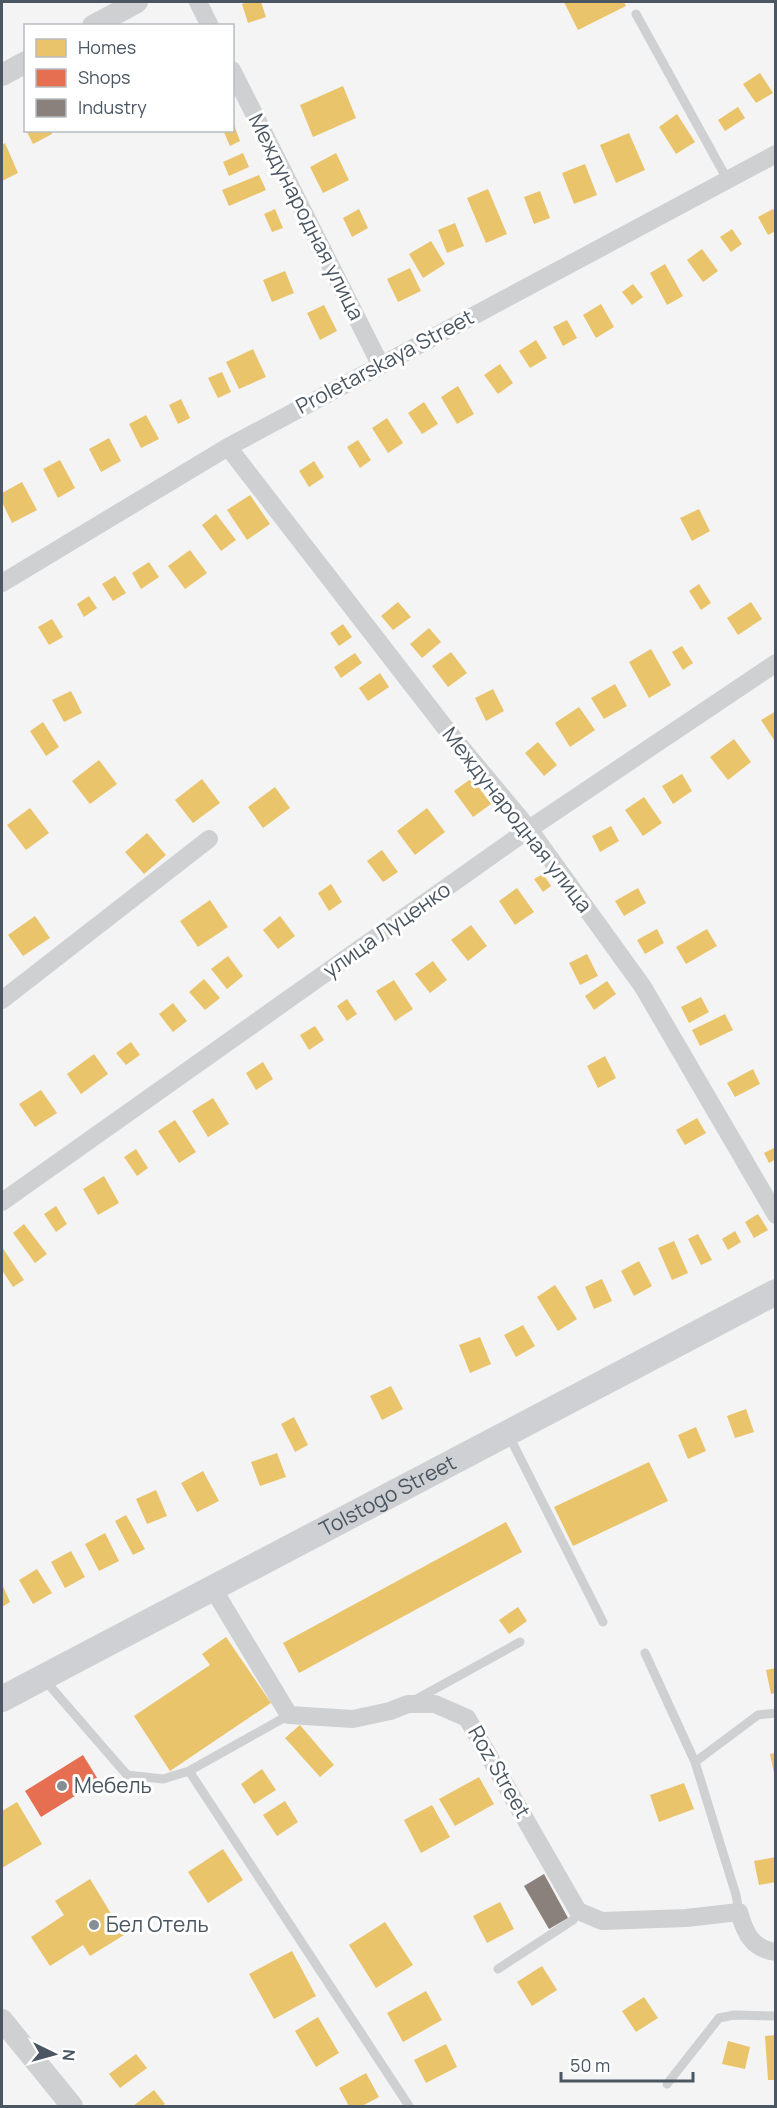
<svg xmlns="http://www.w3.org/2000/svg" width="777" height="2108" font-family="Manrope,sans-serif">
<rect width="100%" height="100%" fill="#f4f4f4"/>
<path fill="#e9c46a" d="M248,2H261L266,17L248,23L242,4Z
M564,2H624L626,6L578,30Z
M760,73L773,93L756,103L743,84Z
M343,86L356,118L313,137L300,105Z
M738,107L745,118L725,131L718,120Z
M677,114L695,142L676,154L659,127Z
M233,122L240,141L230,146L223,130H232Z
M26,130H51L52,134L33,144Z
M629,133L645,170L616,183L600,145Z
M5,143L18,173L2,181V145Z
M243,153L249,167L229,176L223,162Z
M336,153L349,180L323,193L310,167Z
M585,164L597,195L574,204L562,173Z
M259,175L266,190L229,206L222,190Z
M488,189L507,234L486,243L467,198Z
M540,191L550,218L534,224L524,197Z
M275,209L283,228L272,232L264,214Z
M359,209L368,228L352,237L343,218Z
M773,209L776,213V231L768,235L758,217Z
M455,223L464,246L447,253L438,230Z
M732,229L742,244L731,252L720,237Z
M431,241L445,264L423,278L409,254Z
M702,249L718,271L703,282L687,260Z
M665,264L683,296L667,305L650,273Z
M410,268L421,291L398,302L387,279Z
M285,271L294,293L272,302L263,280Z
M633,284L643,297L632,305L622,292Z
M601,304L614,327L596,338L583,315Z
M324,305L337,331L320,340L307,313Z
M567,320L577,338L563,346L553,327Z
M536,340L547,358L530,368L519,351Z
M253,349L266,377L239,389L226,362Z
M500,364L513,383L498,394L484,375Z
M222,372L231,392L218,398L208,378Z
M458,386L474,414L457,424L441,397Z
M181,399L190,418L178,424L169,405Z
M424,402L438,424L422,434L408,413Z
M146,415L159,439L141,448L129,424Z
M387,418L403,443L388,453L372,428Z
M109,438L121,461L101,472L89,449Z
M358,440L371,460L360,468L347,447Z
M60,460L75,488L58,498L43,469Z
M314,461L324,477L309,487L299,471Z
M22,482L37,510L12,523L2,502V493Z
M250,495L270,524L247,540L227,510Z
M699,509L710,531L692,541L680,518Z
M216,514L236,540L221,551L202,525Z
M190,550L207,573L185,589L168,566Z
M149,562L159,577L141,589L132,573Z
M115,576L126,593L113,601L102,584Z
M699,584L711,603L701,610L689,591Z
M89,596L97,608L84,617L77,604Z
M398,602L411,617L393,630L381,616Z
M751,602L762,619L738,635L727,618Z
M52,619L63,637L49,645L38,627Z
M343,624L352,637L339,646L330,633Z
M429,628L441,642L422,658L410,644Z
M682,646L693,663L683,670L672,652Z
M651,649L671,685L649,698L629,662Z
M451,652L467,673L448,687L432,666Z
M355,653L362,663L341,678L334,667Z
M380,673L389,687L368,701L359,688Z
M615,684L627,706L604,719L591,698Z
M493,689L504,711L486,721L475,698Z
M71,691L82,713L64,722L52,700Z
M579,707L595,730L570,747L555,723Z
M776,711V743L761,720Z
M43,722L59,747L46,756L30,731Z
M734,739L751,762L728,780L710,757Z
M538,742L557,765L544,776L525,753Z
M99,760L117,784L90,804L72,781Z
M682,774L692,791L673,804L662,786Z
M472,778L491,804L473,817L454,791Z
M202,779L220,803L193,823L175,800Z
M275,787L290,808L263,828L248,807Z
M644,797L662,823L643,836L625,810Z
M30,808L49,833L26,850L7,825Z
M427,808L445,832L415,855L397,831Z
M611,826L619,841L600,852L592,836Z
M147,833L166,855L144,874L125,852Z
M382,850L398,872L383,882L367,861Z
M543,874L551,886L543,892L534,879Z
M331,884L342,902L329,911L318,893Z
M517,888L534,912L515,925L499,901Z
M638,888L646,903L624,916L615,901Z
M210,900L228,927L198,947L180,921Z
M35,916L50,938L23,956L8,935Z
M280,916L295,936L278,949L263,930Z
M471,925L487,946L468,961L451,940Z
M657,929L664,943L645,954L637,940Z
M707,929L717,946L686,964L676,947Z
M587,954L598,976L580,985L569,963Z
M228,956L243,976L227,989L211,969Z
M433,961L447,980L430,993L415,974Z
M204,979L220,998L205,1010L189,992Z
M394,980L413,1009L395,1021L376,991Z
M607,981L616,994L594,1010L585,996Z
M701,997L709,1012L689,1023L681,1007Z
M347,999L357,1014L347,1021L337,1006Z
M173,1003L187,1021L173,1032L159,1014Z
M725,1014L733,1030L700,1046L692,1030Z
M315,1026L324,1040L309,1050L300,1035Z
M131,1042L140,1055L126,1065L116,1053Z
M94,1054L108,1074L81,1094L67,1074Z
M605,1056L616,1078L598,1088L587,1066Z
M263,1062L273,1079L256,1090L246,1073Z
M753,1069L760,1084L735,1097L727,1083Z
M41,1090L57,1113L35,1127L19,1104Z
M213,1098L229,1124L208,1137L192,1111Z
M697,1118L706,1133L685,1145L676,1130Z
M175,1120L196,1152L179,1163L158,1131Z
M776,1147V1159L769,1163L764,1153Z
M136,1149L148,1168L137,1176L124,1157Z
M104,1176L119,1203L98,1215L83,1189Z
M56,1206L67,1224L56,1232L44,1214Z
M758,1214L768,1230L754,1238L745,1222Z
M24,1224L47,1254L35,1263L13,1233Z
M735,1231L741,1242L728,1250L722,1239Z
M698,1234L712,1260L701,1265L688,1239Z
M674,1241L688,1273L672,1280L658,1248Z
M2,1247L24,1280L13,1287L2,1270Z
M639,1261L652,1286L634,1296L621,1271Z
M602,1279L612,1301L594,1309L585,1287Z
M555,1285L577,1319L558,1331L537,1297Z
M523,1325L535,1346L516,1357L504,1335Z
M480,1337L491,1364L470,1373L459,1345Z
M391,1386L403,1409L382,1420L370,1396Z
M746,1409L754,1432L735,1438L727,1416Z
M294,1417L308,1445L295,1452L281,1424Z
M696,1427L706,1451L688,1459L678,1435Z
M277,1453L286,1477L260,1486L251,1462Z
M649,1462L668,1501L573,1546L554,1507Z
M203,1471L219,1501L197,1512L181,1483Z
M156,1490L167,1516L147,1524L136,1499Z
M126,1515L145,1549L133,1555L115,1521Z
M506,1522L522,1552L299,1673L283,1643Z
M105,1533L119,1561L99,1571L85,1544Z
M71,1551L85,1577L65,1588L51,1562Z
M37,1569L52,1593L33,1604L19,1580Z
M2,1584L10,1602L2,1607Z
M518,1607L527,1621L509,1634L499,1620Z
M226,1637L271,1703L170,1771L134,1716L210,1665L202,1654Z
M776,1668V1693L771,1694L766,1670Z
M300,1725L334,1765L320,1777L285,1738Z
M776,1753V1773H774L770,1754Z
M262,1769L276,1790L254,1804L241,1784Z
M479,1777L494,1804L455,1826L439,1799Z
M684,1783L694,1809L659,1822L650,1795Z
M285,1801L298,1822L277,1836L263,1815Z
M17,1802L42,1844L2,1868V1811Z
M432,1805L450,1837L421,1853L404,1820Z
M223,1849L243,1880L208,1903L188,1872Z
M776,1857V1882L759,1885L754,1861Z
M90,1879L124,1935L90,1956L83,1945L50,1966L31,1937L64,1915L55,1901Z
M500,1902L514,1929L487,1943L473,1916Z
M385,1922L413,1965L376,1988L349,1945Z
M292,1951L316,1996L274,2019L249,1974Z
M542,1966L557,1990L532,2006L517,1982Z
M426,1991L442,2020L403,2042L387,2013Z
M644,1997L658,2018L636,2032L622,2011Z
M318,2017L339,2053L316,2067L295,2031Z
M776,2035V2080H768L765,2036Z
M728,2041L750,2047L745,2069L722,2064Z
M446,2044L457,2067L426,2083L414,2060Z
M136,2054L147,2068L120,2088L109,2074Z
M366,2073L379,2097L362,2106H349L339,2088Z
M154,2090L165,2104L162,2106H133Z"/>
<path fill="#e76f51" d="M83,1755L99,1781L41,1817L25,1791Z"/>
<path fill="#8a817c" d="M544,1874L568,1918L549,1929L524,1886Z"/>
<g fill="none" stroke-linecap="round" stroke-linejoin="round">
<path stroke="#ced0d2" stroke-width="9" d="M636,14L727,179
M508,1434L603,1622
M645,1653L695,1762L736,1895L739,1912
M43,1678L127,1775L163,1779L189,1771L289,1715
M415,1700L520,1642
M695,1762L758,1715L776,1713
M189,1771L409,2106
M498,1969L573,1920L578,1911
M667,2084L719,2018L734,2015L776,2016"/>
<path stroke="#ced0d2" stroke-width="18" d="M198,2L210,26
M232,70L380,364
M228,447L450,734L529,829L643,987L776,1215
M2,583L228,447L776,154
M2,1000L209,839
M2,1202L529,829L776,663
M212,1587L289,1715L353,1719L390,1711L408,1704H435L467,1718L578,1911L602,1921L686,1918L739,1912C745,1933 752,1949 776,1952"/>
<path stroke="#ced0d2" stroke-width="22" d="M93,26L137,2
M2,75L26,62
M2,2020L72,2106"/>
<path stroke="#ced0d4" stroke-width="26" id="s1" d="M2,1699L776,1292"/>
</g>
<g fill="#868d94" stroke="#fff" stroke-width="2">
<circle cx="62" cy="1786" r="6"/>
<circle cx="94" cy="1925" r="6"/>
</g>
<g text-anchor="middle" stroke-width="6" stroke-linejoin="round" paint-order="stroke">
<g font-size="21" fill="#4a5661" stroke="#fff">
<text transform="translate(306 217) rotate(63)" y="7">Международная улица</text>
<text transform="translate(385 362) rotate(-28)" y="7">Proletarskaya Street</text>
<text transform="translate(517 820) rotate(52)" y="7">Международная улица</text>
<text transform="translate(387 930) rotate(-35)" y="7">улица Луценко</text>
<text dy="7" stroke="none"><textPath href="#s1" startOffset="436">Tolstogo Street</textPath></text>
<text transform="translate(499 1772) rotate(60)" y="7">Roz Street</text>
</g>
<g font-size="21" fill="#4a5661" stroke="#fff" text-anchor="start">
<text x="74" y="1793">Мебель</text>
<text x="106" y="1932">Бел Отель</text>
</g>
</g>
<rect width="777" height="2108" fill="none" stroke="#4a5661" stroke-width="6"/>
<rect x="24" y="24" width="210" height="108" fill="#ffffff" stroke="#b7bbc0" stroke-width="1.5"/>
<rect x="36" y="39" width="30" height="18" fill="#e9c46a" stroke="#b7bbc0" stroke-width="1.5"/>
<text x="78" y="54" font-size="18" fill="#4a5661">Homes</text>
<rect x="36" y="69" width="30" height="18" fill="#e76f51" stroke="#b7bbc0" stroke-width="1.5"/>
<text x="78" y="84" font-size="18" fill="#4a5661">Shops</text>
<rect x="36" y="99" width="30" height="18" fill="#8a817c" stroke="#b7bbc0" stroke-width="1.5"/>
<text x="78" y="114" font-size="18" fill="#4a5661">Industry</text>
<g transform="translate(54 2054) rotate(95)" stroke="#ffffff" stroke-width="4.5" paint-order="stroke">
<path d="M0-4.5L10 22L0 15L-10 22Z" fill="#4a5661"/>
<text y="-9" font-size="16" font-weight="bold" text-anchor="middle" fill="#4a5661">N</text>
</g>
<path d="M561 2072v9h132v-9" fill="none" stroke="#4a5661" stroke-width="3"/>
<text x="570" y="2072" font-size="18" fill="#4a5661" stroke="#ffffff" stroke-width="4.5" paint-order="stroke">50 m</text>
</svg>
